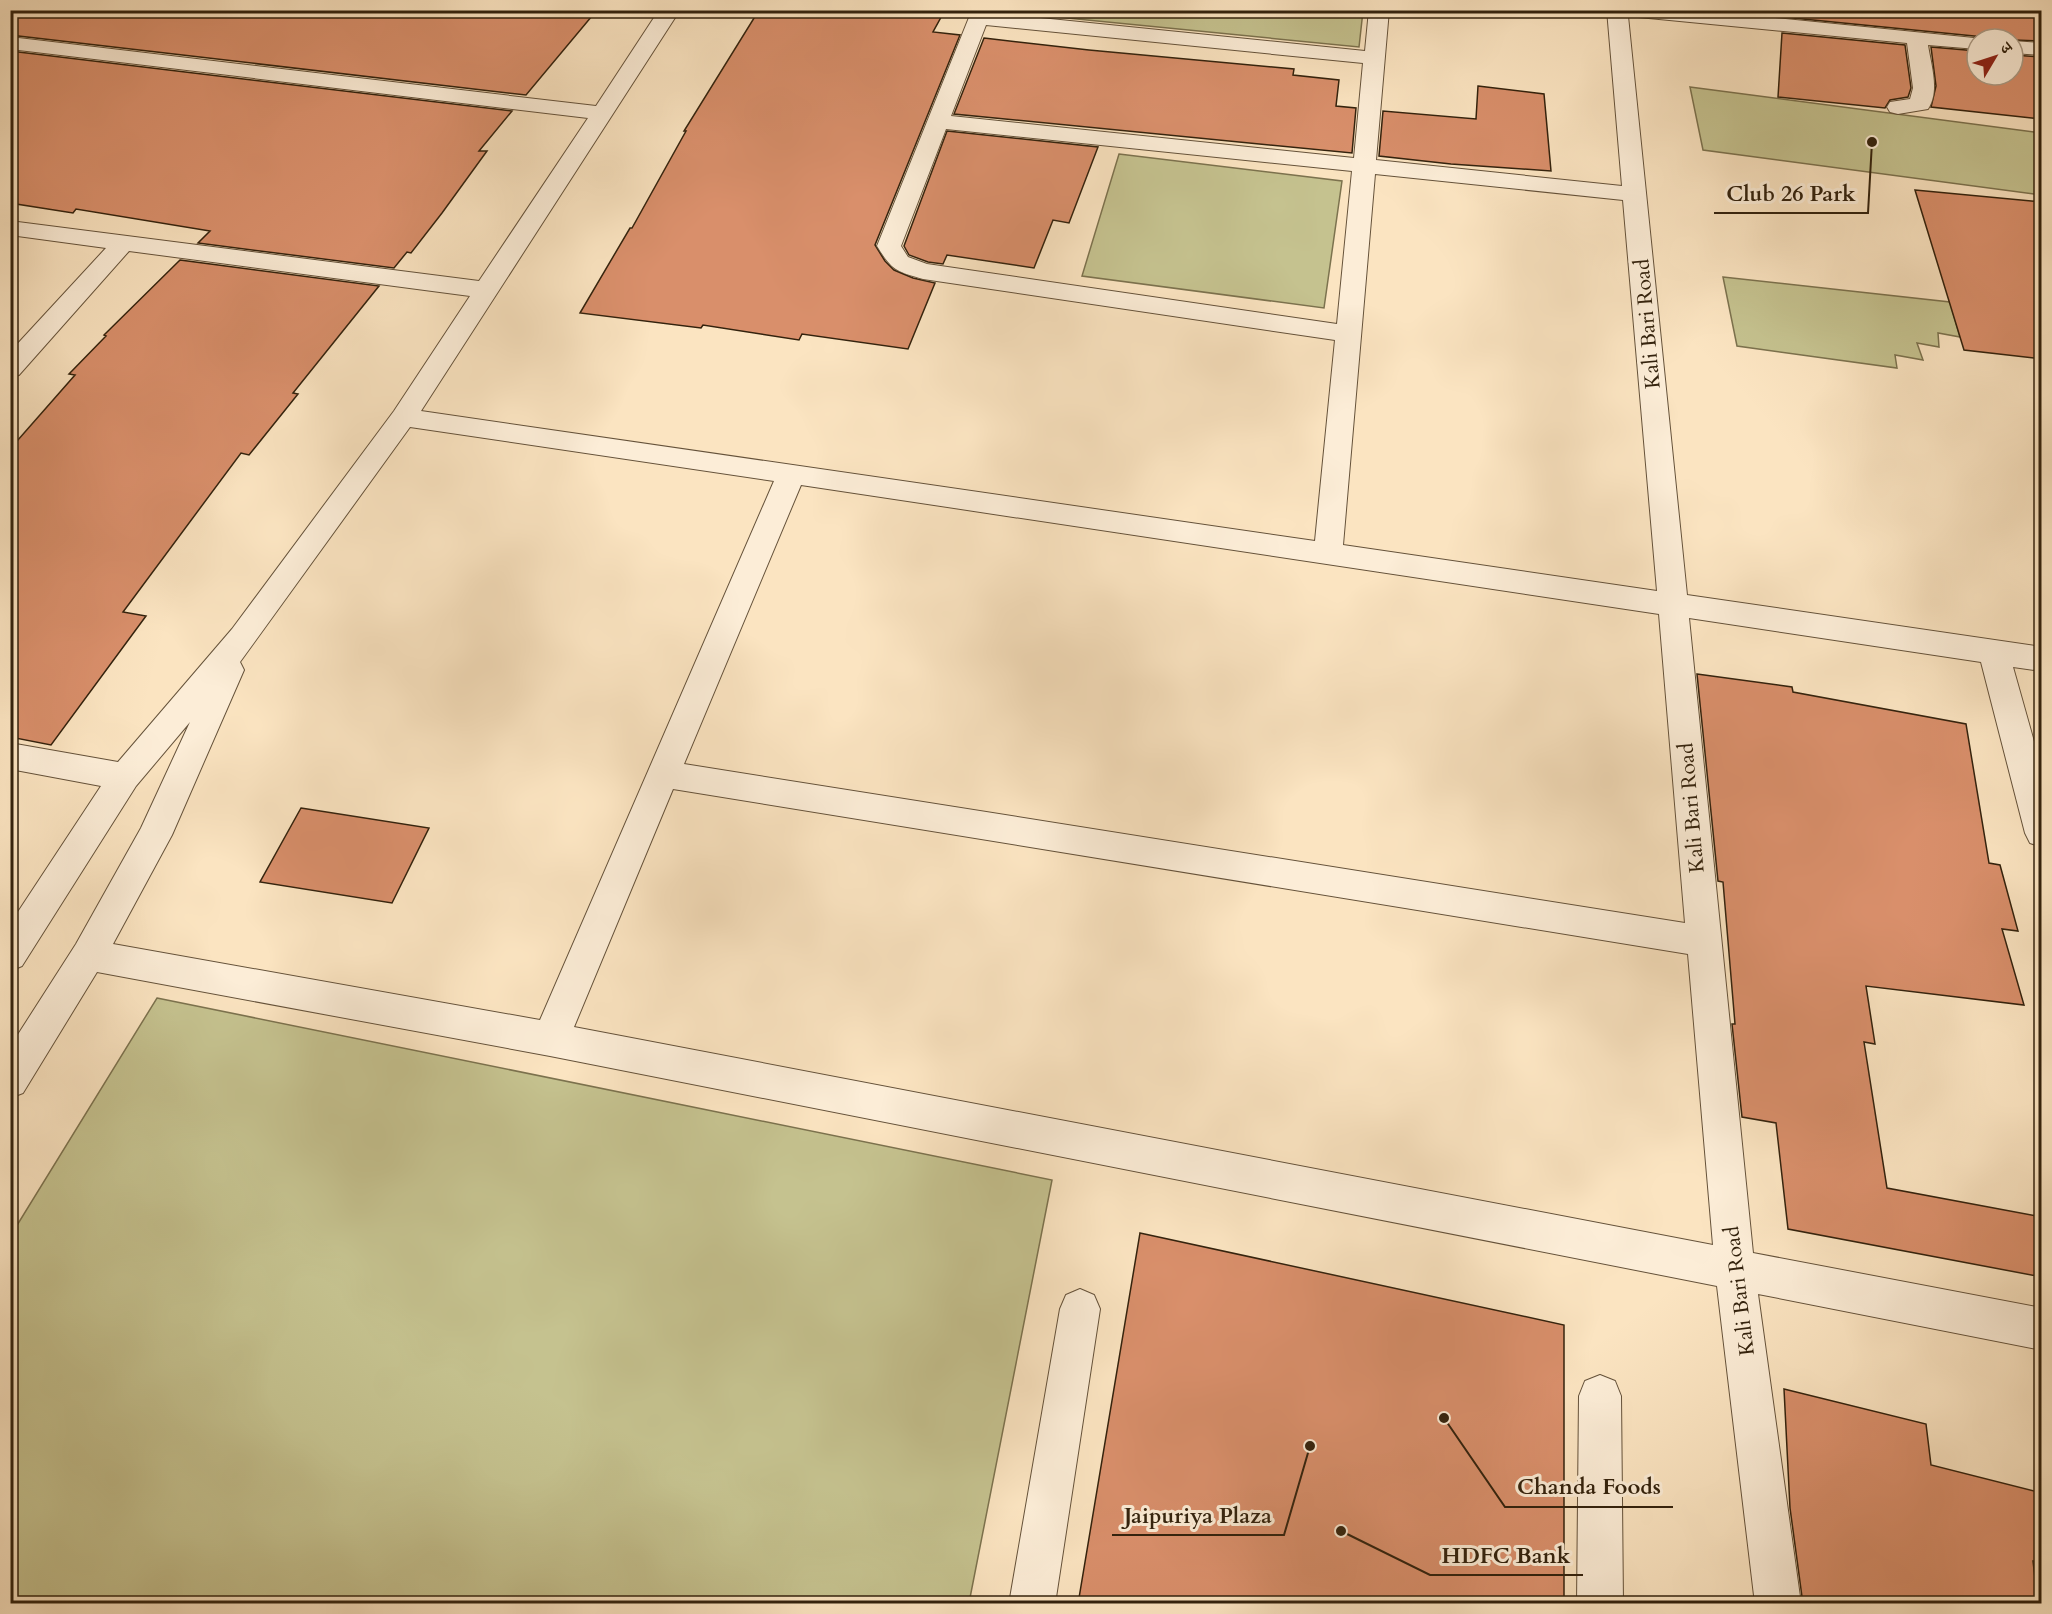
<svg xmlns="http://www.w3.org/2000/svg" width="2052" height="1614" font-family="Cardo,'Noto Serif Devanagari',serif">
<rect width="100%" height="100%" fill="#fbe4c1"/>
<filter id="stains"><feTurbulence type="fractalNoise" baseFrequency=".00333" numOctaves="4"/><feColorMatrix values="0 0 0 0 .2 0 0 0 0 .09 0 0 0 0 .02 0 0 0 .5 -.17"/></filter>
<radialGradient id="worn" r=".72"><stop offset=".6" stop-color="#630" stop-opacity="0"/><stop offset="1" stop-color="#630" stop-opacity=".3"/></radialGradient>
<path fill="#c5c28f" stroke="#7c724e" stroke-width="1.5" d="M997,11V10L1363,11L1359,47Z
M1690,87L2041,133V195L1703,150Z
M1119,154L1342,181L1324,308L1082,276Z
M1723,277L1950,302L1960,337L1938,333L1939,347L1917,343L1923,360L1895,355L1897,368L1737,346Z
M157,998L1052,1180L969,1603H11V1235Z"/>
<path fill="#d98f6b" stroke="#33220d" stroke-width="1.5" d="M10,10H597L526,95L10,35Z
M759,10H945L933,32L960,35L875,245L885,261L894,270L913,278L935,283L908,349L802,334L799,340L703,325L701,328L580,313L630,228H632L686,131H684Z
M1783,10H2042V41L1986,39L1984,37L1783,17Z
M1782,33L1905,45L1911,88L1908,97L1890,100L1885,108L1778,97Z
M984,38L1089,50L1294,69L1293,75L1339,80L1336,106L1356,108L1352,153L954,114Z
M1931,47L1977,51V75H2013V55L2042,57V119L1931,107L1936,86Z
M10,51L512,111L479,151H487L442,213L411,253L407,252L394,268L198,243L210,231L76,209L73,213L10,203Z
M1478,86L1544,94L1551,171L1451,164L1379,156L1383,111L1476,119Z
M947,131L1098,147L1069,223L1053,220L1034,268L947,255L943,264L928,262L909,255L904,246Z
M1915,190L2042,202V359L1964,350Z
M180,260L379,286L293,393L298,394L249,455L241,453L123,612L146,616L51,745L10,737V449L75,375L69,374L106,336L104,335Z
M1697,674L1792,687L1793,692L1966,724L1989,863L2000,865L2018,931L2002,929L2024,1005L1866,986L1875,1044L1864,1042L1887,1188L2042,1217V1277L1788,1229L1776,1123L1742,1117L1732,1024H1735L1723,882L1718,881Z
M301,808L429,828L392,903L260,882Z
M1140,1233L1564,1325V1604H1078Z
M1784,1389L1926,1424L1931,1465L2042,1493V1561H2033L2038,1604H1803L1790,1508Z"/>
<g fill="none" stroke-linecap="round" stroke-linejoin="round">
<defs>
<path id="minor" d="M659,10H680L421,411L1315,541L1335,340L923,279C895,271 892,270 877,246L972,10H992L991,13L1365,51L1369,10H1389L1376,160L1622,186L1607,10H1695L1984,39H1977V49L1928,45C1931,65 1940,91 1928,109L1898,114L1890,112L1887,107L1890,102L1910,99L1913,88L1907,43L1628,16L1687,595L2042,647V671L2013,667L2042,770V847L2030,843L2025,833L1981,662L1689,618L1753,1253L2042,1308V1350L1758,1294L1801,1604H1755L1717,1286L550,1056L97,972L23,1093L10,1098V1047L76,944L141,828L190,722L136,786L22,966L10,971V924L101,786L10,769V743L118,762L232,629L394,411L470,296L129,251L19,375L10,377V352L106,248L10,235V221L479,281L588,118L10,49V37L596,106ZM986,25L1363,63L1354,158L951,116ZM946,129L1352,171L1337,324L927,264L908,257L901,246ZM1375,174L1623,200L1657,591L1343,545ZM410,427L774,481L540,1020L113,944L172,835L244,670L240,662ZM801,485L1659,614L1685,923L684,764ZM673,789L1688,954L1713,1245L574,1027Z
M2013,41L2042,43V55L2013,53Z
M1080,1289L1094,1295L1100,1309L1055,1604H1009L1060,1309L1066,1295Z
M1600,1375L1615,1381L1621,1396L1623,1604H1577L1579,1396L1585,1381Z"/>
</defs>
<use href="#minor" stroke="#65523a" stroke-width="2"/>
<use href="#minor" fill="#fcedd7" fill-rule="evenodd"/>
</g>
<g text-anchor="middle" stroke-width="6" stroke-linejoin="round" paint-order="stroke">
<g font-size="21" fill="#33220d" stroke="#fcedd7">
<text transform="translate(1647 324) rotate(-95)" y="7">Kali Bari Road</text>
<text transform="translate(1691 808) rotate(-95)" y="7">Kali Bari Road</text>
<text transform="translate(1739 1291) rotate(-97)" y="7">Kali Bari Road</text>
</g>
</g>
<path fill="none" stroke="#33220d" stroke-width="2" d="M1872 142L1868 213H1714M1444 1418L1505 1507H1673M1310 1446L1284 1535H1112M1341 1531L1430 1575H1583"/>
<g fill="#33220d" stroke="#fcedd7" stroke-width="2">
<circle cx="1872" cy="142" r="6"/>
<circle cx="1444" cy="1418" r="6"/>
<circle cx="1310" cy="1446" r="6"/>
<circle cx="1341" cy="1531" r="6"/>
</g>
<g font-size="22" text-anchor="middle" font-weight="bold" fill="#33220d" stroke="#fcedd7" stroke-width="6" stroke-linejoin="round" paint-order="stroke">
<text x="1791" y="201">Club 26 Park</text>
<text x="1589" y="1494">Chanda Foods</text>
<text x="1198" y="1523">Jaipuriya Plaza</text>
<text x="1506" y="1563">HDFC Bank</text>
</g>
<rect width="2052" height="1614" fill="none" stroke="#fbe4c1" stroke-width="36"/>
<rect x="12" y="12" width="2028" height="1590" fill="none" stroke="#33220d" stroke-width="3"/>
<rect x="18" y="18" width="2016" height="1578" fill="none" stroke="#33220d" stroke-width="1.5"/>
<g transform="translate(1995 57) rotate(51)"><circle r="28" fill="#fcedd7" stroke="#ac9c86" stroke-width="1.5"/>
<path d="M0-4.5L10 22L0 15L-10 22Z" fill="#8f2418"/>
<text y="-9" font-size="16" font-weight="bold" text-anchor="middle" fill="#33220d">उ</text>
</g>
<rect width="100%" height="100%" filter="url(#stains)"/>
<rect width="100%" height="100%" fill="url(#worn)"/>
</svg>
